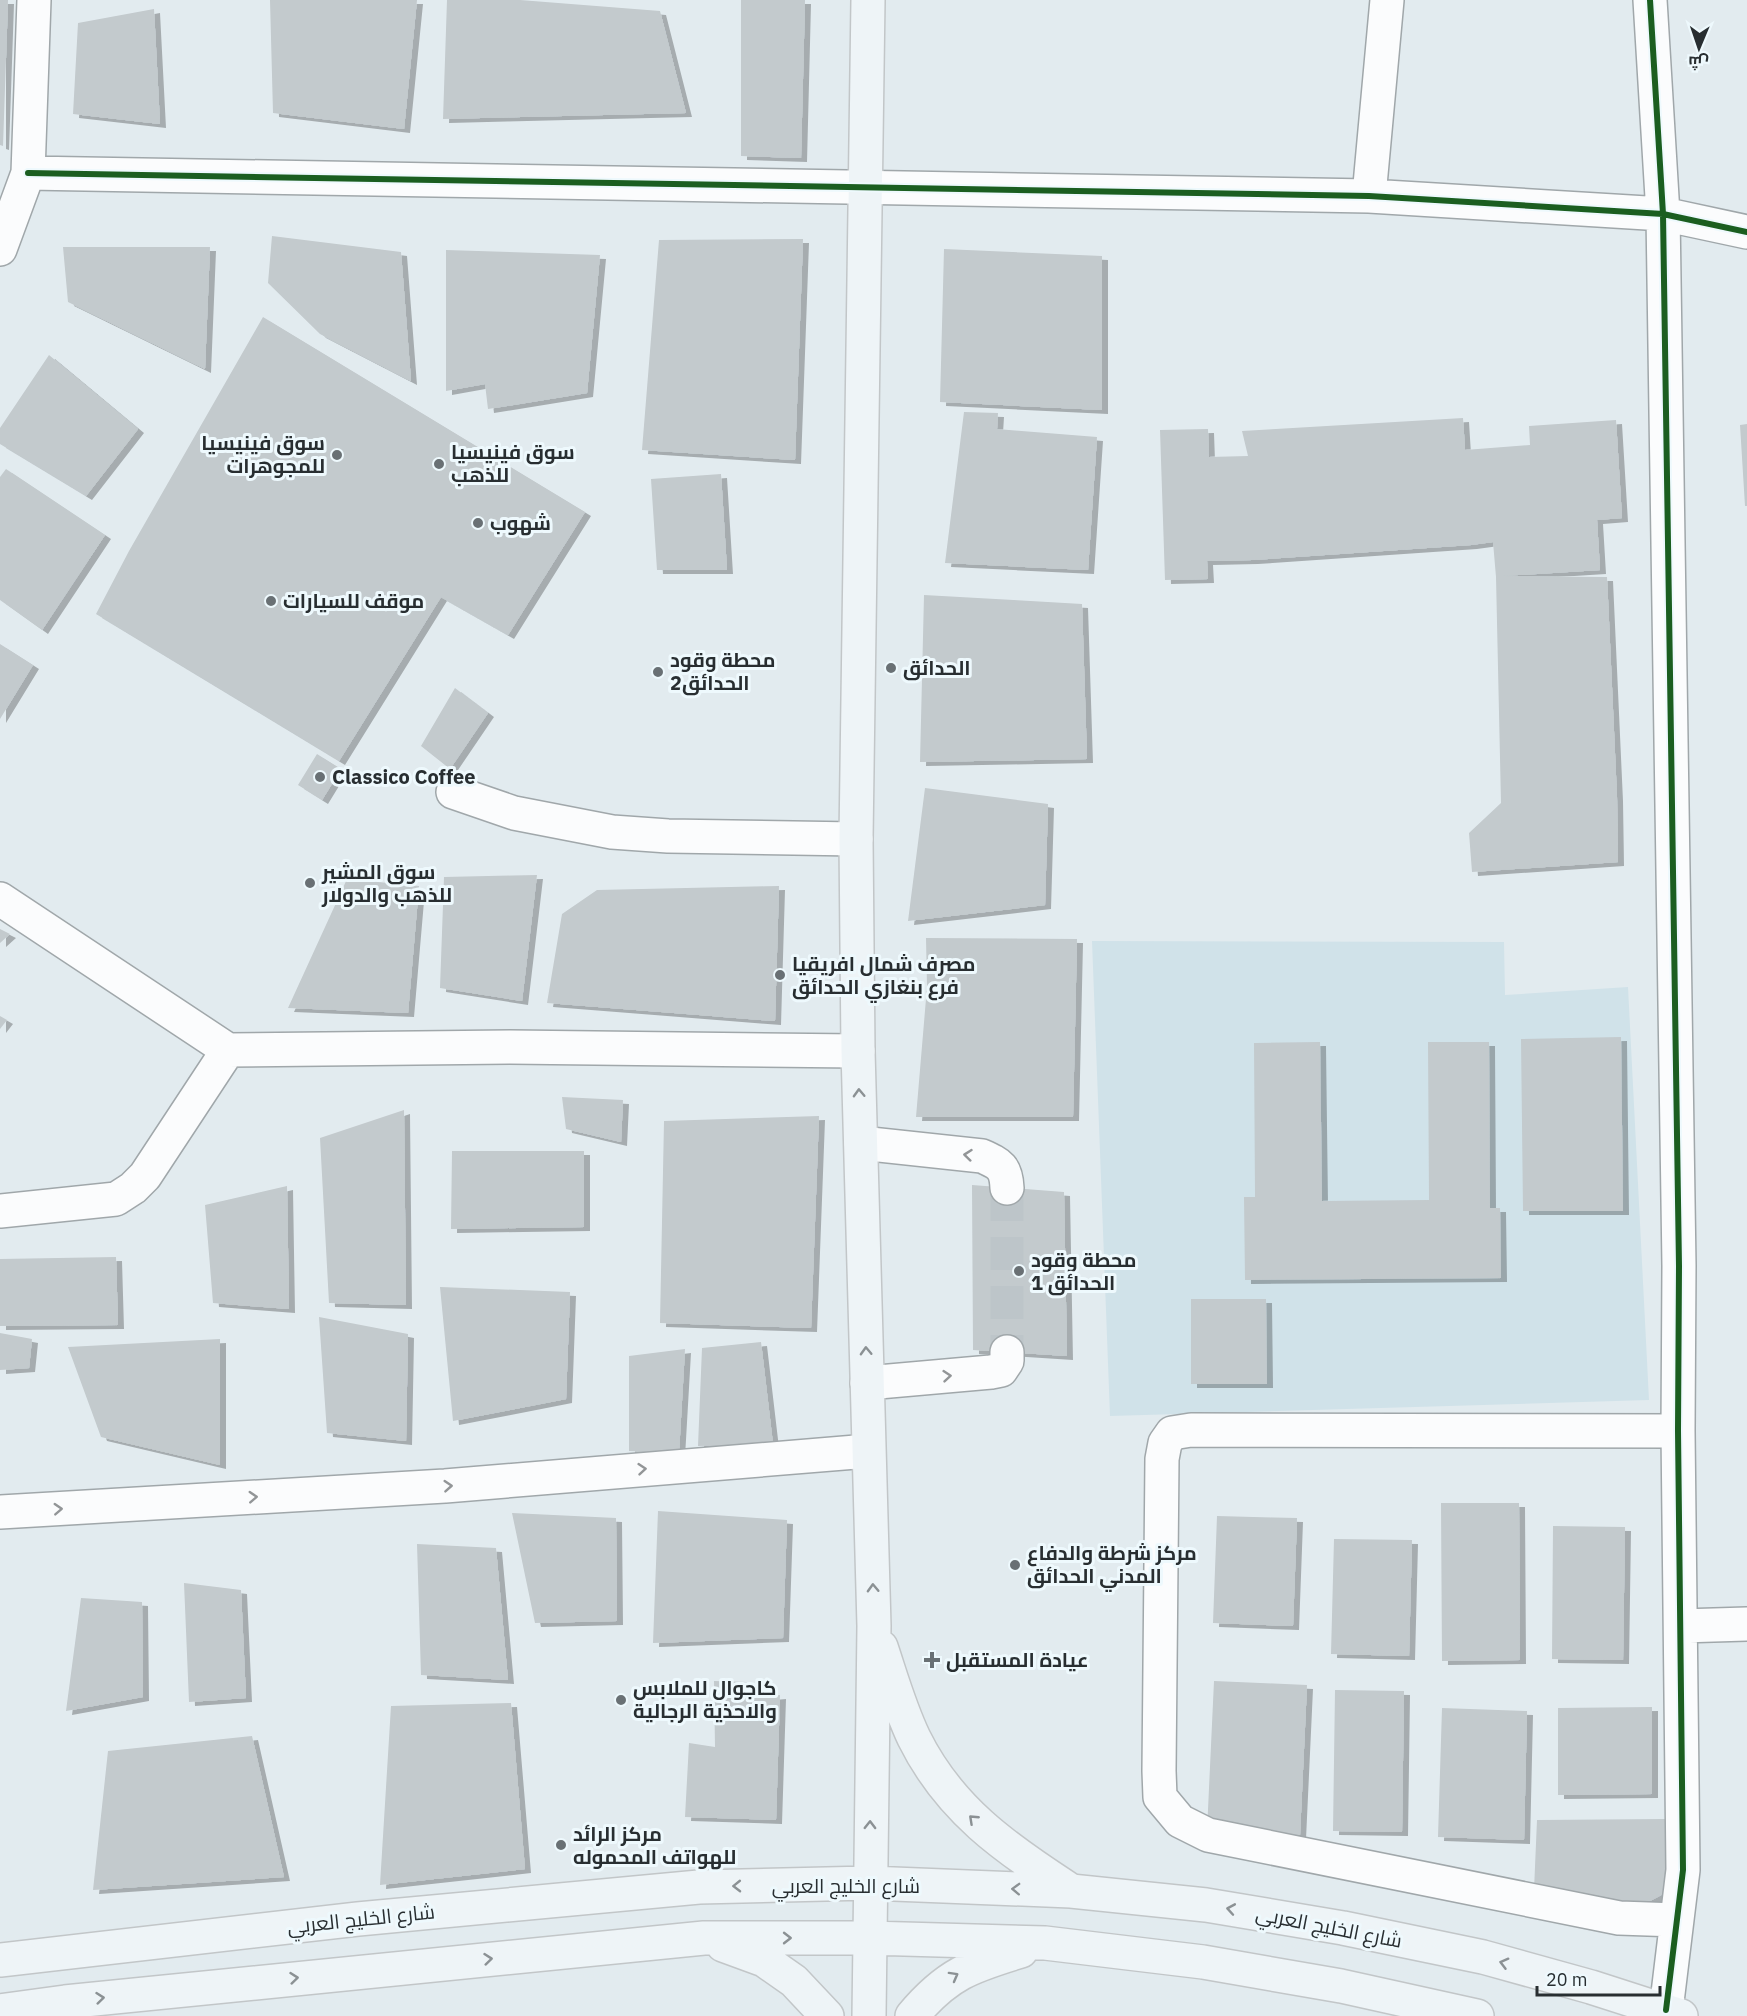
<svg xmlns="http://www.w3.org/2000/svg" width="1747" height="2016" font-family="'IBM Plex Sans',Cairo,sans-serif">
<defs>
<filter id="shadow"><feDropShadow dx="6" dy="4" stdDeviation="0" flood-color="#0004"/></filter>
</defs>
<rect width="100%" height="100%" fill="#e2ebef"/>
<path fill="#d0e2e9" d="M1092,941L1504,942L1505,995L1628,987L1649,1400L1110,1416Z"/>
<path fill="#c3cacd" filter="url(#shadow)" d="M0,0H8L3,146L0,145Z
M270,0H417L404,129L273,113Z
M447,0H520L660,11L686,113L443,119Z
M741,0H805L801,158L741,156Z
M154,9L160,124L73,114L78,23Z
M272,236L401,252L411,381L320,334L268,283Z
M803,239L795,460L642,450L659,240Z
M63,247H210L205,369L68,302Z
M944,249L1102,256V410L940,402Z
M446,250L600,255L587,393L488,409L485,384L446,391Z
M263,317L585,512L508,635L441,597L339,761L96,614L129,551Z
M49,355L138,429L86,496L0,444V428Z
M964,412L998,413L997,429L1097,437L1088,570L945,563Z
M1463,418L1465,450L1530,445L1529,426L1616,420L1622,518L1597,520L1600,570L1503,576L1607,577L1617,797L1618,862L1472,872L1469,833L1501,803L1496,577L1493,542L1471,545L1252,560L1207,561L1208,579L1165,580L1160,430L1208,429L1209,457L1248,456L1242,431Z
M1747,424V506H1745L1740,425Z
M6,469L105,535L42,630L0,600V477Z
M721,474L727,570H657L651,479Z
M924,595L1082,604L1087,759L920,762Z
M0,644L33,665L0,719Z
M455,688L488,713L450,769L421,746Z
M317,754L341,769L322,800L298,785Z
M925,788L1048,804L1045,905L908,921Z
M537,875L522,1001L440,988L444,877Z
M347,879L419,886L408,1013L288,1008Z
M779,886L775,1021L547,1003L562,914L597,890Z
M0,929L10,934L0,943Z
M926,938L1077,939L1073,1117H916L927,987Z
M0,1016L7,1020L0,1029Z
M1621,1037L1623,1211H1523L1521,1039Z
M1320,1042L1322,1201L1429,1200L1428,1042H1489L1490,1208H1500L1501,1278L1245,1280L1244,1197H1255L1254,1043Z
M562,1097L623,1100L621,1142L566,1129Z
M404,1110L406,1305L329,1303L320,1138Z
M819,1116L811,1328L660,1323L664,1121Z
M452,1151H584V1227L451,1229Z
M972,1185L1064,1192L1067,1356L973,1350Z
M287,1186L289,1309L213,1303L205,1205Z
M116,1257L118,1325L0,1326V1259Z
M440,1287L570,1292L566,1399L453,1421Z
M1191,1299H1266L1267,1384H1191Z
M319,1317L408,1334L406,1441L327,1433Z
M0,1333L32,1339L29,1368L0,1370Z
M220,1339V1465L101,1437L68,1347Z
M761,1342L773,1444L698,1446L702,1348Z
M685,1349L679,1453L629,1451V1356Z
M1441,1503H1519L1520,1660L1442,1661Z
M658,1511L787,1520L783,1638L653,1643Z
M512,1513L616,1518L617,1621L535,1623Z
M1217,1516L1297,1518L1293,1626L1213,1623Z
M1553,1526L1625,1527L1623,1660L1552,1659Z
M1334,1539L1412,1540L1409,1656L1331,1654Z
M417,1544L496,1548L508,1680L421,1675Z
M184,1583L241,1590L246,1698L189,1702Z
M81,1598L142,1602L143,1697L66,1711Z
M714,1681L747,1682L748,1698L780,1695L776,1820L685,1817L689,1743L715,1747Z
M1214,1681L1307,1685L1300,1835L1207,1831Z
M1335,1690L1404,1691L1402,1832L1333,1831Z
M511,1703L525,1869L380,1885L391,1706Z
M1652,1707V1794L1558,1795V1708Z
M1442,1708L1527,1711L1524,1840L1438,1837Z
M252,1736L284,1877L93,1890L108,1751Z
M1666,1819L1665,1893L1635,1909L1534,1890L1537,1820Z"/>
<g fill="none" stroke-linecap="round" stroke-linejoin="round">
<path stroke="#bdc5c9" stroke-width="33" stroke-dasharray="33 16" stroke-linecap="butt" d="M1007,1188V1352"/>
<defs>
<path id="minor" d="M1650,0L1663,214L1679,1266L1678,1431L1683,1870L1666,2010
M28,173L1369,196L1663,214L1747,232
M1369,196L1387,0
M0,249L28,173L34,0
M453,792L514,813L612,832L668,836L856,839
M0,899L228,1050L510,1047L858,1051
M861,1143L982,1156C1000,1164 1006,1167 1007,1188
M0,1211L116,1199L133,1188L145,1176L228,1050
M867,1383L991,1372L1001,1370L1007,1361V1352
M0,1512L445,1486L868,1451
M1681,1626L1747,1624
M1677,1920L1619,1918L1208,1835L1180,1821L1160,1797L1159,1771L1162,1459L1165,1443L1172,1433L1191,1430L1678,1431"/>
<path id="major" d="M868,0L856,839L858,1051L874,1626L869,2016
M881,1647C891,1677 900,1709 914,1738C949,1809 1005,1848 1070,1890
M723,1945L764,1960L794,1981L827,2016
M0,1960L358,1919L699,1887L869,1883L1071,1891L1206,1905L1343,1928L1483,1957L1591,1987L1681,2016
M0,2011L65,2002L704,1938H869L1045,1943L1203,1962L1341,1986L1477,2016
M912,2016C947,1974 971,1966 1021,1951"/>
</defs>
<use href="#minor" stroke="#a0a7aa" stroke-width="36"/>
<use href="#major" stroke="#c2c6c8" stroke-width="36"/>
<use href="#minor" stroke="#fbfcfd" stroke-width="33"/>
<use href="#major" stroke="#eef4f7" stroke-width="33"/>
<defs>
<path id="cycleway" d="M1650,0L1663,214L1679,1266L1678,1431L1683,1870L1666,2010
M28,173L1369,196L1663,214L1747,232"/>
</defs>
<use href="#cycleway" stroke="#eef9fd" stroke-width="10"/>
<use href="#cycleway" stroke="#1b5e20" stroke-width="6"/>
</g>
<defs><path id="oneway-chevron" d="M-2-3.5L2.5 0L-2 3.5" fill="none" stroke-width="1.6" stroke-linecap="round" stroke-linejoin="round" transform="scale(1.5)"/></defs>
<g stroke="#8b9194">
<use href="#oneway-chevron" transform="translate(859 1093) rotate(-92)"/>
<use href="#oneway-chevron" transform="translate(866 1351) rotate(-92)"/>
<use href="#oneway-chevron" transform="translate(873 1588) rotate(-92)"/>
<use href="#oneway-chevron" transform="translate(973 1819) rotate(-137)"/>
<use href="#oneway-chevron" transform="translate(870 1825) rotate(-89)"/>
<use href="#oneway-chevron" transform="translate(737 1886) rotate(179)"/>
<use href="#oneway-chevron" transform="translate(1016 1889) rotate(-178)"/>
<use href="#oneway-chevron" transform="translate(1231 1909) rotate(-170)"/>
<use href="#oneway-chevron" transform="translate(787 1938)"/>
<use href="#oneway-chevron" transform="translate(488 1959) rotate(-6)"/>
<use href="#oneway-chevron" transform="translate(1504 1963) rotate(-165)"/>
<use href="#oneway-chevron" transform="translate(954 1976) rotate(-29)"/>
<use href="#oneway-chevron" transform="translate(294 1978) rotate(-6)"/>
<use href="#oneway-chevron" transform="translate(100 1998) rotate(-6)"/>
</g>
<g stroke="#929597">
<use href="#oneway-chevron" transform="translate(968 1155) rotate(-174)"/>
<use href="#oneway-chevron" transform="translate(947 1376) rotate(-5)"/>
<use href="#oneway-chevron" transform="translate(642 1469) rotate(-5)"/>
<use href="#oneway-chevron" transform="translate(448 1486) rotate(-4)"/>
<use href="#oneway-chevron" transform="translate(253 1497) rotate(-3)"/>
<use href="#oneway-chevron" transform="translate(58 1509) rotate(-3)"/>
</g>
<g fill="#697074" stroke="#eef9fd" stroke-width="2">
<circle cx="337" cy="455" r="6"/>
<circle cx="439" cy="464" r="6"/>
<circle cx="478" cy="523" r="6"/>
<circle cx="271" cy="601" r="6"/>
<circle cx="891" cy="668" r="6"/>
<circle cx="658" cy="672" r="6"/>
<circle cx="320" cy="777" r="6"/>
<circle cx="310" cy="883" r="6"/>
<circle cx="780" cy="975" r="6"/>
<circle cx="1019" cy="1271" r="6"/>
<circle cx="1015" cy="1565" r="6"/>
<path d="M929 1651h6v6h6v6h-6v6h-6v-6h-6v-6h6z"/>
<circle cx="621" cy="1700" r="6"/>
<circle cx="561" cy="1845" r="6"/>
</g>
<g text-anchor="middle" stroke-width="6" stroke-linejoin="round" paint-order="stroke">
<g font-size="20" font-weight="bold" fill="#282e31" stroke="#eef9fd" text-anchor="start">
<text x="325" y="450" text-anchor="end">سوق فينيسيا<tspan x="325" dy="23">للمجوهرات</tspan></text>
<text x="451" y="459">سوق فينيسيا<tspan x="451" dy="23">للذهب</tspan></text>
<text x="490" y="530">شهوب</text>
<text x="283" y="608">موقف للسيارات</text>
<text x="670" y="667">محطة وقود<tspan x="670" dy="23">الحدائق2</tspan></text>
<text x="903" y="675">الحدائق</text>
<text x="332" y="784">Classico Coffee</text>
<text x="322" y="879">سوق المشير<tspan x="322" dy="23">للذهب والدولار</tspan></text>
<text x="792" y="971">مصرف شمال افريقيا<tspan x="792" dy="23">فرع بنغازي الحدائق</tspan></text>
<text x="1031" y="1267">محطة وقود<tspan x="1031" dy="23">الحدائق 1</tspan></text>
<text x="1027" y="1560">مركز شرطة والدفاع<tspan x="1027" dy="23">المدني الحدائق</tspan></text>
<text x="946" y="1667">عيادة المستقبل</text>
<text x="633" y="1695">كاجوال للملابس<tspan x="633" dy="23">والاحذية الرجالية</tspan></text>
<text x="573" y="1841">مركز الرائد<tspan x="573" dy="23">للهواتف المحموله</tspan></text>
</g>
<g font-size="20" fill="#282e31" stroke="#eef9fd">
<text x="846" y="1893">شارع الخليج العربي</text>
<text transform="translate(361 1919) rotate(-6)" y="7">شارع الخليج العربي</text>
<text transform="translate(1329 1927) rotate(11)" y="7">شارع الخليج العربي</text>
</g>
</g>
<g transform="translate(1699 48) rotate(182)" stroke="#eef9fd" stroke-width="4.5" paint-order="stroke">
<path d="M0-4.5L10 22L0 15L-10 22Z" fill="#282e31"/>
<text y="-9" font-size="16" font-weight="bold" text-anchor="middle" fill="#282e31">ش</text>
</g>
<path d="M1537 1986v9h123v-9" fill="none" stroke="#282e31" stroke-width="3"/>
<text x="1546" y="1986" font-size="18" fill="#282e31" stroke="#eef9fd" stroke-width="4.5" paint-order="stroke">20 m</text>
</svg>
